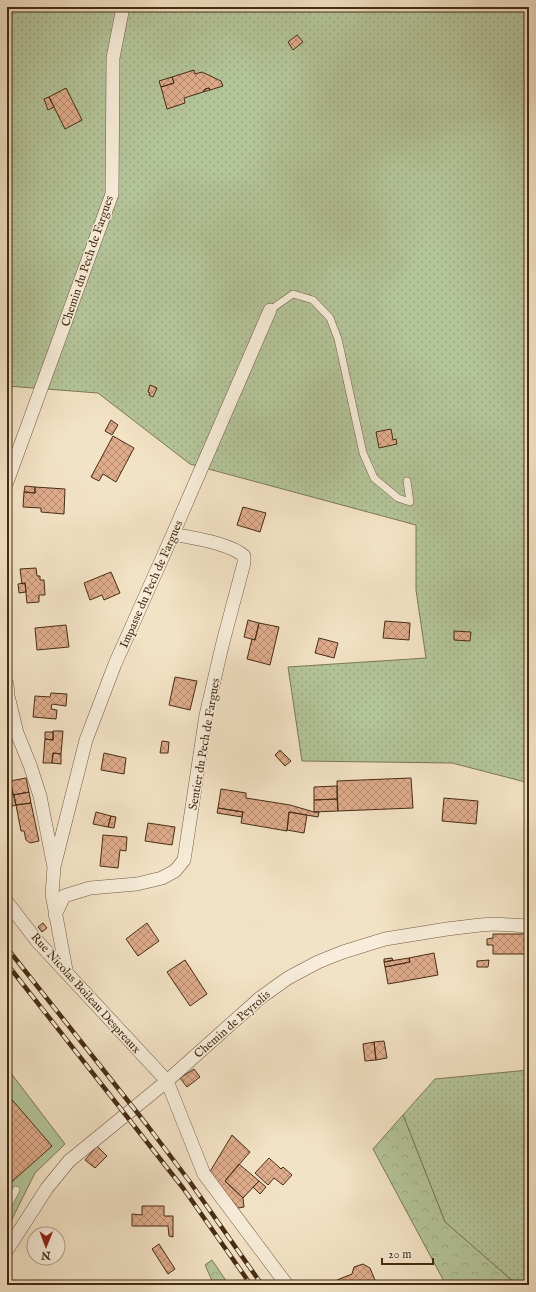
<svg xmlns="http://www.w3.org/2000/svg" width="536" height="1292" font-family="'IM FELL English',serif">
<defs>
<pattern id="grass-dots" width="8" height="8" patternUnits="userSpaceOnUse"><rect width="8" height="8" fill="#b4c59a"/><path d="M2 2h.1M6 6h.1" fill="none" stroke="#9ca984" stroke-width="1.8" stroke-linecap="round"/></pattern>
<pattern id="forest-crowns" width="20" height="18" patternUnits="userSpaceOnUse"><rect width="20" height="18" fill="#b4c59a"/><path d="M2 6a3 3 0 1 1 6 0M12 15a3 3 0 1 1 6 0" fill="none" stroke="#9ca984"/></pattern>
<pattern id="building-cross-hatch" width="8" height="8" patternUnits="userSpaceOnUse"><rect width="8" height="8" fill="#dfac8b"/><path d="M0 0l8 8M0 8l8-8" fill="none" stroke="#b78c70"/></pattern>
</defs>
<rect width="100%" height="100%" fill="#f3e3c6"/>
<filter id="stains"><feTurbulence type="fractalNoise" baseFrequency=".005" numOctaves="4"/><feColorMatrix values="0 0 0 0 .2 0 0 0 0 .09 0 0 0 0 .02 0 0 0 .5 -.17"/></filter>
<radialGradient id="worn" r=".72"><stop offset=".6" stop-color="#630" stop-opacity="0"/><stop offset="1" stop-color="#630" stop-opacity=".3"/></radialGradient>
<path fill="url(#grass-dots)" stroke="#7d7857" d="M7,7H529V783L452,763L302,761L288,667L426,658L416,590V525L190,464L98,393L7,386Z
M529,1070V1282L516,1284L445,1222L403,1115L435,1079Z"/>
<path fill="url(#forest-crowns)" stroke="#7d7857" d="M403,1115L445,1222L516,1284L529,1282V1285H446L373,1149Z
M212,1260L229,1285H214L205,1265Z"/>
<path fill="#b4c59a" stroke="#7d7857" d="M7,1068L65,1144L35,1173L7,1229Z"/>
<path fill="url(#building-cross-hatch)" stroke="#462c14" d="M297,35L303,42L293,50L288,42Z
M194,70L195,74L202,72L221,81L223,86L210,90L209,88L205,89L203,92L184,98L185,103L167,109L161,87L174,83L172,77Z
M172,77L174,83L161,87L159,81Z
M66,88L82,120L65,129L49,97Z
M209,88L210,90L203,92L205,89Z
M49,97L54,107L48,110L44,99Z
M150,385L157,388L153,397L149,395L150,393L148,392Z
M111,420L118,425L112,435L105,431Z
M391,429L393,440L396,439L397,444L379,448L376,432Z
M113,436L134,448L116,482L103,474L99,481L91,477Z
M25,486L35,487V493L24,492Z
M35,487L65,489L64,514L41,512V508L23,507L24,492L35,493Z
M243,507L266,513L260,532L237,525Z
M36,568L37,576H40V580H44L45,595H39V602L27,603L25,583L22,584L20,569Z
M111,572L120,593L104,600L102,595L90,600L84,583Z
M25,583L26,592L19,593L18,584Z
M248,620L259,623L255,640L244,637Z
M385,621L410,623L409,640L383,638Z
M259,623L279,627L270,665L247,659L252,639L255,640Z
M66,625L69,647L37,650L35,628Z
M454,631L471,632L470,641L454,640Z
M319,638L338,643L334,658L315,653Z
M175,677L197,681L190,710L169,705Z
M51,693L67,694L66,706L52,704L51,709L57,710L56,719L33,717L35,696L50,697Z
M53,731H63L61,754L53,753L52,763H43L45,739L53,740Z
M45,732H53V740L45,739Z
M162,741L169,742L168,753H160Z
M280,750L291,761L285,766L275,755Z
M53,753L61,754V764L52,763Z
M104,753L126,758L124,774L101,770Z
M26,778L29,792L13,795L10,781Z
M411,778L413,808L338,811L337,781Z
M337,786V799L314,800V787Z
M12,789L16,805L9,807L7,798V790Z
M221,789L246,793V798L290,805L314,812H319L318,817L289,812L287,831L241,823L243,812L218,808Z
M29,792L31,803L16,805L14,795Z
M444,798L478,801L476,824L442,821Z
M337,799L338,811L314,812V800Z
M31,803L39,841L30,843L26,840L24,831H21L16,805Z
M218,808L243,812L242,817L217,813Z
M96,812L111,816L108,827L93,824Z
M289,812L307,815L304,833L287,830Z
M111,816L116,817L114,828L108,827Z
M148,823L175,827L172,845L145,841Z
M103,835L127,837L126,851L120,850L118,868L100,866Z
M43,923L47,928L42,932L38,927Z
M147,923L159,941L138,956L126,939Z
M493,934H529V954H493V945H487V939L493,938Z
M434,953L438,975L388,984L385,967L410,962L409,958Z
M392,958L393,960L384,962V959Z
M409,958L410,962L385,967L384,962Z
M185,960L207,994L190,1006L167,972Z
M489,960L488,967H477V961Z
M384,1041L387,1058L376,1060L374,1042Z
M374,1042L376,1060L365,1061L363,1044Z
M194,1069L200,1077L187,1087L180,1078Z
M7,1094L52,1146L7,1186Z
M232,1135L250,1152L225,1181L243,1198L244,1207L233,1209L208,1175Z
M97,1146L107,1156L95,1168L85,1160Z
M269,1158L281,1169L283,1167L292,1175L283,1185L274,1178L268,1185L255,1173Z
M239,1164L259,1181L243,1198L225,1181Z
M259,1181L266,1187L260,1194L253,1187Z
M142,1206H164V1216H173V1237L169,1236L168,1226H132V1214L142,1215Z
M159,1244L175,1269L168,1274L152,1249Z
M363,1264L370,1268L377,1285H339L337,1280L352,1274L354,1267Z"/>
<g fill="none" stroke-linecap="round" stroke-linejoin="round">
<defs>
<path id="service" d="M270,310L293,294L313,300L330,318L338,339L363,453L374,478L398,498L410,502L407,481
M7,1208L16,1190"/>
<path id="minor" d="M7,482L112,194L113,58L123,7
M7,684L8,696L17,733L30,765L40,796L54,867L52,894L66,970
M54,867L86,740L115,664L173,534L270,310
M7,902L37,941L167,1081L204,1174L287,1285
M55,915L64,896L90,888L137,884L162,878L175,871L184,860L206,715L223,642L244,563V556C230,543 192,538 173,534
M7,1250L47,1188L69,1161L167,1081L260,998L288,978L318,962L343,952L385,939L447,929L480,925L494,924L529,926"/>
</defs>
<use href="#service" stroke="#715a40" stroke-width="8"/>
<use href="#minor" stroke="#715a40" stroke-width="14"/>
<use href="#service" stroke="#f7edda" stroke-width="7"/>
<use href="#minor" stroke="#f7edda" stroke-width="13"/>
<defs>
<path id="rail" d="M7,948L147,1125L190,1182L262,1285
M7,964L183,1188L251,1285"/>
</defs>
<use href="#rail" stroke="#462c14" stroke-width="4.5"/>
<use href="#rail" stroke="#f7edda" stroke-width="3" stroke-dasharray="9" stroke-linecap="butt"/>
</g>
<g text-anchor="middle" stroke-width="3" stroke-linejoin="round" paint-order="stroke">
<g font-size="12" fill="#462c14" stroke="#f7edda">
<text transform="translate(87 261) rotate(-71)" y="4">Chemin du Pech de Fargues</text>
<text transform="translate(151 584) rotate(-66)" y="4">Impasse du Pech de Fargues</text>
<text transform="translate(204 744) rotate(-80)" y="4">Sentier du Pech de Fargues</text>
<text transform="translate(86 993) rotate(48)" y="4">Rue Nicolas Boileau Despreaux</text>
<text transform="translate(232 1024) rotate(-41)" y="4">Chemin de Peyrolis</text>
</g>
</g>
<rect width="536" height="1292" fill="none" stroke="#f3e3c6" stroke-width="24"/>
<rect x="8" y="8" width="520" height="1276" fill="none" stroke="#462c14" stroke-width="2"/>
<rect x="12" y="12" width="512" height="1268" fill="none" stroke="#462c14"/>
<g transform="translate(46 1246) rotate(181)"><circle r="19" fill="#f7edda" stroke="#b0a08b"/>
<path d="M0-3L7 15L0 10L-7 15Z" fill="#8f2418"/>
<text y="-6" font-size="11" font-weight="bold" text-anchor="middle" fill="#462c14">N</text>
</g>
<path d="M382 1258v6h51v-6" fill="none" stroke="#462c14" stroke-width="2"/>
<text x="388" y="1258" font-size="12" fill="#462c14" stroke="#f7edda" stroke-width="3" paint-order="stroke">20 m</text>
<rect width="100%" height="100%" filter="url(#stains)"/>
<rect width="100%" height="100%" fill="url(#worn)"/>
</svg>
